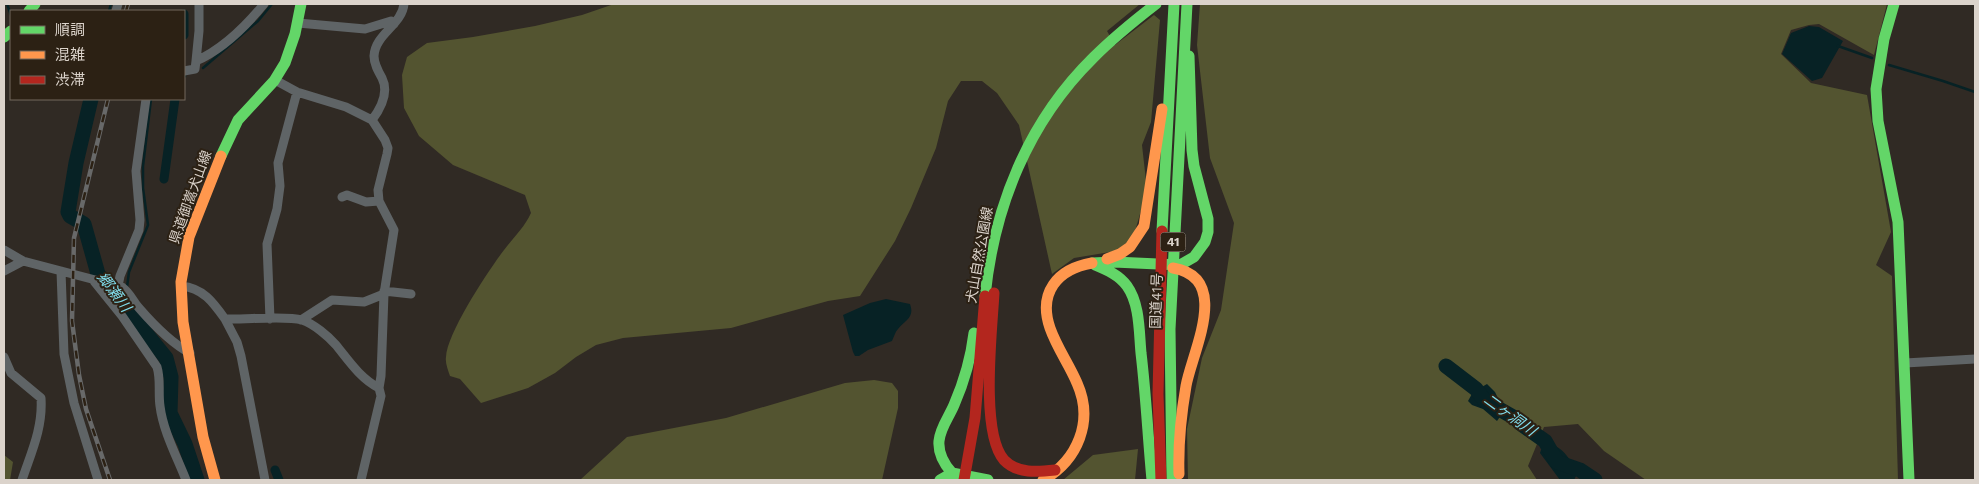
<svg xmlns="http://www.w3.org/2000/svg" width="1979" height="484" font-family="'Work Sans','Noto Sans JP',sans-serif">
<rect width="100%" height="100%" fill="#302a24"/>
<path fill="#535430" d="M614,4H1140L1107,31L1115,45L1154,15L1160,20L1151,122L1142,145L1147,190L1133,238L1116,251L1074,258L1052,274L1019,125L997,93L982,81H961L948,101L936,148L911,208L895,241L860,296L828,301L731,328L623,338L596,345L576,357L555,373L528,388L481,403L460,379L450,376C448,370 445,363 446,357C447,333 488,271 504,250C513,238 524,228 531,213L525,195L453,165L419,136L404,108L402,75L407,57L427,43L473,37L535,26L582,15Z
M1200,4H1887L1874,55L1819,24L1809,25L1791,30L1781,54L1811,83L1867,95L1891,232L1876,265L1892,276L1898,480H1646L1604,451L1578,424L1544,427L1528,466L1537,480H1188L1187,429L1202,358L1221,310L1234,223L1210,158L1197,45Z
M874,380L892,383L898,391V408L882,480H580L627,437L726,418L845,383Z
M1138,449L1135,480H1063L1093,455Z
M4,455L13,462L10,480H4Z"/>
<path fill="#072225" d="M1809,26L1819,27L1843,41L1822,78L1812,81L1782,54L1791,33Z
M886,299L910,304C915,318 905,320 898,329C895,332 894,337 892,341L868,350L859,356H855L853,352L843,315L870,303Z
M1487,384L1495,392L1504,411L1497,421L1483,409L1472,405L1468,401L1473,392Z
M1548,444C1562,445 1573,462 1577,474L1574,480H1560L1540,453L1541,450Z"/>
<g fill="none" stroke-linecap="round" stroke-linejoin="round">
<path stroke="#072225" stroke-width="2.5" d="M7,4L11,15
M109,11L111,4
M1838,46L1872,58
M1889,65L1943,81L1975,92
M203,68L258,21L272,4
M184,77L185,76
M127,287L129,272L148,225L143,188V166L151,99
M123,304L126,300L127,295"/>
<path stroke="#072225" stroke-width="9" d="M184,14V35
M164,179L175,99
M275,470L279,480"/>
<path stroke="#072225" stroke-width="15" d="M91,99L76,163L68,212L70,216L84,224L98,274L166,358L171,377L170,413L185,444L197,480
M1446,366L1476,389L1485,401L1515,418L1521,424L1545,441L1557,462L1580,470L1595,480"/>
<path stroke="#5f6466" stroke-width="9" d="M116,11L118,4
M298,23L365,29L391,21L394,24
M196,61L199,31V4
M184,71L195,69L196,61C223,49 246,26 264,4
M275,80L297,92L346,107L372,120L385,140L388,148L387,154L378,190L379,201L394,230L384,294L381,376L379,388L381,396L361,480
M372,120C381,108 389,92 382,78C378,71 374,64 374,56C375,34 402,25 404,4
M342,197L347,195L366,202L379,201
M4,250L23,261L122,287C131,294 132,300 139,308C152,323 173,344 190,353
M4,271L23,261
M61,271L64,354L74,403L98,480
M93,280L122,316L157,367C161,380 158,392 160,406C163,431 177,457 186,480
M118,286L120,276L139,230L140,220L136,171L146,99
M181,286C203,288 213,302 225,319C245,320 285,315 302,320C314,324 328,336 336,345C349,361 360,378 379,388
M384,291L411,294
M225,319L237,342L241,356L265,480
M270,319L267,244L277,209L280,186L278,163L297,92
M301,320L332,300L364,302L384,294
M4,357L11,373L41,398C43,428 31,453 22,480
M1905,363L1975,359"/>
<path stroke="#63d668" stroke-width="11" d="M1894,4L1884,39L1876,89L1878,121L1898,222L1909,480
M29,11L35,4
M4,37L11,31
M221,156L238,120L274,81L285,63L295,34L301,4
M1162,231L1174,4
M1092,263L1114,262L1180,265L1194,257L1205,242L1208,232V219L1194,166L1192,150L1189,56
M1095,265C1107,270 1119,275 1127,286C1140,304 1139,332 1141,353C1146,395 1148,438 1152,480
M985,296C994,207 1028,122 1093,58C1112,39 1134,21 1156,4
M974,333C971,358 964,382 954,405C949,417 940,428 939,441C938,453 944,464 952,473L988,480
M940,480L947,476L961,479
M1172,480L1170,329L1187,4"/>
<path stroke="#ff974d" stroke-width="11" d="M1107,259L1120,254L1130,247L1144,226L1162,109
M1173,268C1232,278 1192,352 1186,386C1181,415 1178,444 1179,474
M215,480L203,437L183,322L181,282L189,237L221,156
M1043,480C1078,460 1094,421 1077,383C1069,364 1057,348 1050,328C1038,293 1057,269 1092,263"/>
<path stroke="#b3261e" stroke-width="11" d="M994,293C992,330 980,433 1004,460C1017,474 1038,472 1055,470
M964,480L975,418L985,296
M1161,480L1158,394L1162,231"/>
<defs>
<path id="rail" d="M126,11L128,4
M108,99L74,238L72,321L79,375L86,409L110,480"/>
</defs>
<use href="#rail" stroke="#686969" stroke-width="4.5"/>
<use href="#rail" stroke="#2c2114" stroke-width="2.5" stroke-dasharray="8" stroke-linecap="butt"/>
</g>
<g text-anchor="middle" stroke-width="4" stroke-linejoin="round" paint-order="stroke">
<rect fill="#2c2114" stroke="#a69e94" stroke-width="1" x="1160.5" y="232.5" width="25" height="19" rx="4"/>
<g font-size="12" font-weight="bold" fill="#dbd3cb">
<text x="1173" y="246">41</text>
</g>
<g font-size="14" fill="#dbd3cb" stroke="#2c2114">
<text transform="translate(190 197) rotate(-70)" y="5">県道御嵩犬山線</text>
<text transform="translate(979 255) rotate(-80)" y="5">犬山自然公園線</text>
<text transform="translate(1156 301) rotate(-88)" y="5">国道41号</text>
</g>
<g font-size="15" font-style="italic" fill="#80dceb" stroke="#2c2114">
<text transform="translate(114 292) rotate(53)" y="5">郷瀬川</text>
<text transform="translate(1510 415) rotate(36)" y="5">二ヶ洞川</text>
</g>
</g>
<rect width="1979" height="484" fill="none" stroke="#dbd3cb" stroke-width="10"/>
<rect x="10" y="10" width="175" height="90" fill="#2c2114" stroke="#72685d"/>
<rect x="20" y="26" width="25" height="8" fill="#63d668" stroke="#72685d"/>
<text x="55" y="35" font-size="15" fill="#dbd3cb">順調</text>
<rect x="20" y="51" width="25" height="8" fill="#ff974d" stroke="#72685d"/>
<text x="55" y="60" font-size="15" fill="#dbd3cb">混雑</text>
<rect x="20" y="76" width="25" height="8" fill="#b3261e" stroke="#72685d"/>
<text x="55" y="85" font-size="15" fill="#dbd3cb">渋滞</text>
</svg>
